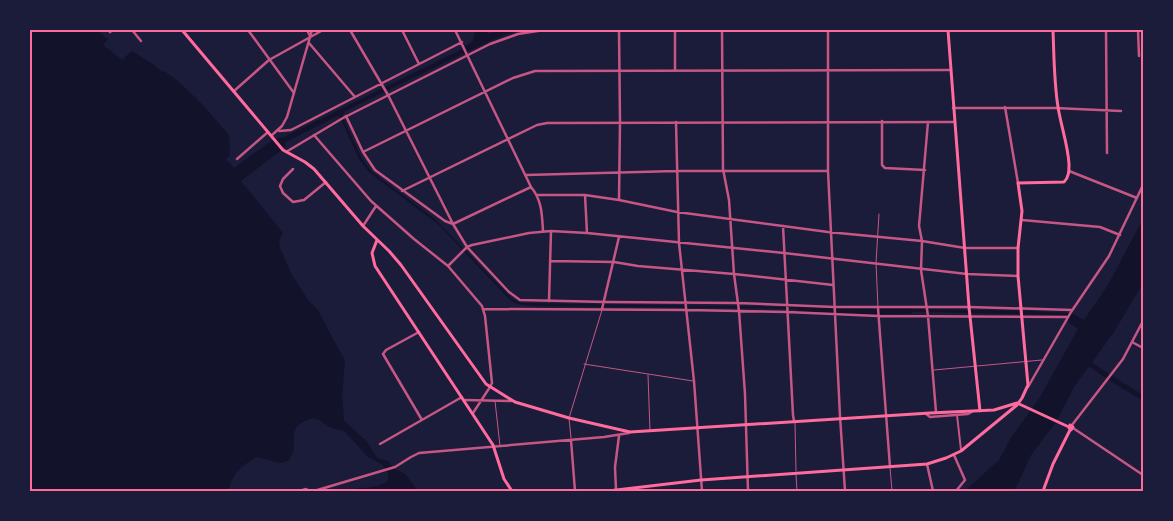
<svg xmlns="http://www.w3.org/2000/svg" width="1173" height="521" font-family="'Golos Text',sans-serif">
<rect width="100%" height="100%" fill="#1b1b3a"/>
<path fill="#12122b" d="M30,30H96L108,39L103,45L122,60L132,51L154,65L162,72L164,71L178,81L201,103L229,135L230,155L226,159L234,168L274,139L284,137L458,51L473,41L475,30H485L488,34L502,30H522L504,35L479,46L345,111L342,116L361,157L372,172L435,219L511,298L521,303L1028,311L1067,313L1074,314L1084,320L1108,285L1143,219V283L1114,332L1074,387L1056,422L1031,455L1015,490L1012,488L1011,491H965L999,460L1011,438L1040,397L1078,329L1069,323L1066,315L749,308L533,306L517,304L510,300L439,225L369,172L359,159L340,117L337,116L286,142L284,148L241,181L283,233L279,241L280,248L291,273L308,300L318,310L334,341L345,360L342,396L344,420L367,442L377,458L388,461L393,468L405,474L418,491H347C360,486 378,490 388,480V473L382,464L369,458L344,431L331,428L319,420L313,418C307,420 299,423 296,428C293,433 294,440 294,445C292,471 275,462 258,457C244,463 230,475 229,491H30Z"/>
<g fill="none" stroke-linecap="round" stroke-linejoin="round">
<path stroke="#12122b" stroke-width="5" d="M799,309L839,312L911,311
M1087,362L1112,379L1143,398"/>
<path stroke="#c65784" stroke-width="1" d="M878,307L876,263L879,214
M584,364L693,381
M934,370L1042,360
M648,375L650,431
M495,401L500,446
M795,423L796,471
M571,438L569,418L602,310
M890,467L892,491
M796,475L797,491"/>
<path stroke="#c65784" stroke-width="2" d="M957,415L961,450"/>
<path stroke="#c65784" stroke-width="2.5" d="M132,30L141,41
M248,30L294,93
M307,30L310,36
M350,30L388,95L453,224L467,247L509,292L520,300L607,302L738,303L834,307H969L1072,310
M402,30L419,64
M455,30L531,187C542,200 542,215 543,231
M722,30L723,169L729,200L734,274L739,311L745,394L748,491
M828,30V171L840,416L845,491
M1106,30L1107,153
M1130,30L1143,31
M1138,30L1139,56
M110,32L112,30
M309,43L355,97
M675,70V30
M1005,107L1018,183
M953,108H1055L1121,111
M346,116L363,152L375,170L445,221L453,224
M882,121V165L885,168L925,170
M676,122L679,243L694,381L702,491
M928,122L919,226L922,241L921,270L928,316L936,412
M279,131L291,130L462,42
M314,135L371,201L414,239L448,266L482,306L485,316L492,383L490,387L473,413
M363,152L513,78L535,71L950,70
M237,159L268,132
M293,169L283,179L280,186L283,193L293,202L304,200L326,182
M1069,171L1137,198
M526,175L676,171H828
M402,191L537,125L547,123L954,122
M538,195H585L619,200L677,212L828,232L922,241L965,248H1018
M585,195L587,233
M619,200L620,122L619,30
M1022,220L1100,227L1120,235
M453,224L531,187
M363,226L376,206
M783,226L793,415L794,421
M550,261L614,262L638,266L734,274L833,285
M448,266L467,247L472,245L529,233L551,231L587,233L784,253L967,274L1018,276
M549,301L551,231
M878,308L890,467
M483,309L687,310L787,312L878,316L1068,317
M602,309L619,237
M419,332L386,350L383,354L422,420
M1132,342L1143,348
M1028,387L1071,312L1109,256L1143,185
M464,400L511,401
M925,413L930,417L968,414L973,411
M571,440L575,491
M380,444L462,397
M954,455L965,480L956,491
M927,464L933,491
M616,490L615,467L619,436
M299,491L306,489L310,491
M314,491L395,467L411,457L419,453L604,437L629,433"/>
<path stroke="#c65784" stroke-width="2.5" d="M605,30H625
M234,91L269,60L323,30
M272,135L282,126L287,117L312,30
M286,152L343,118L490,44L518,34L544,30
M1072,425L1123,359L1143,321
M1073,428L1143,475"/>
<path stroke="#ff6b9d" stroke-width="3" d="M182,30L283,150L305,162L314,169L363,226L389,251L401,265L486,384L515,402L569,418L630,432L930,413L994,410L1017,403L1069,427
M948,30L969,307L980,411
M377,240L372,253L375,266L493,445L504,479L512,491
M1070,425L1073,427L1071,430L1069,428Z
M608,491L701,480L927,464L946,458L961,451L1017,405L1022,398L1028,385L1018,276V248L1022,211L1018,183L1064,182C1069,177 1069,171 1069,164C1068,145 1061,126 1058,107C1054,82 1054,56 1053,30
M1043,491L1053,464L1070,430"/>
</g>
<rect width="1173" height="521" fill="none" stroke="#1b1b3a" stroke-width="62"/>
<rect x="31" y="31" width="1111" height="459" fill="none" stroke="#ff6b9d" stroke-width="2"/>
</svg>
